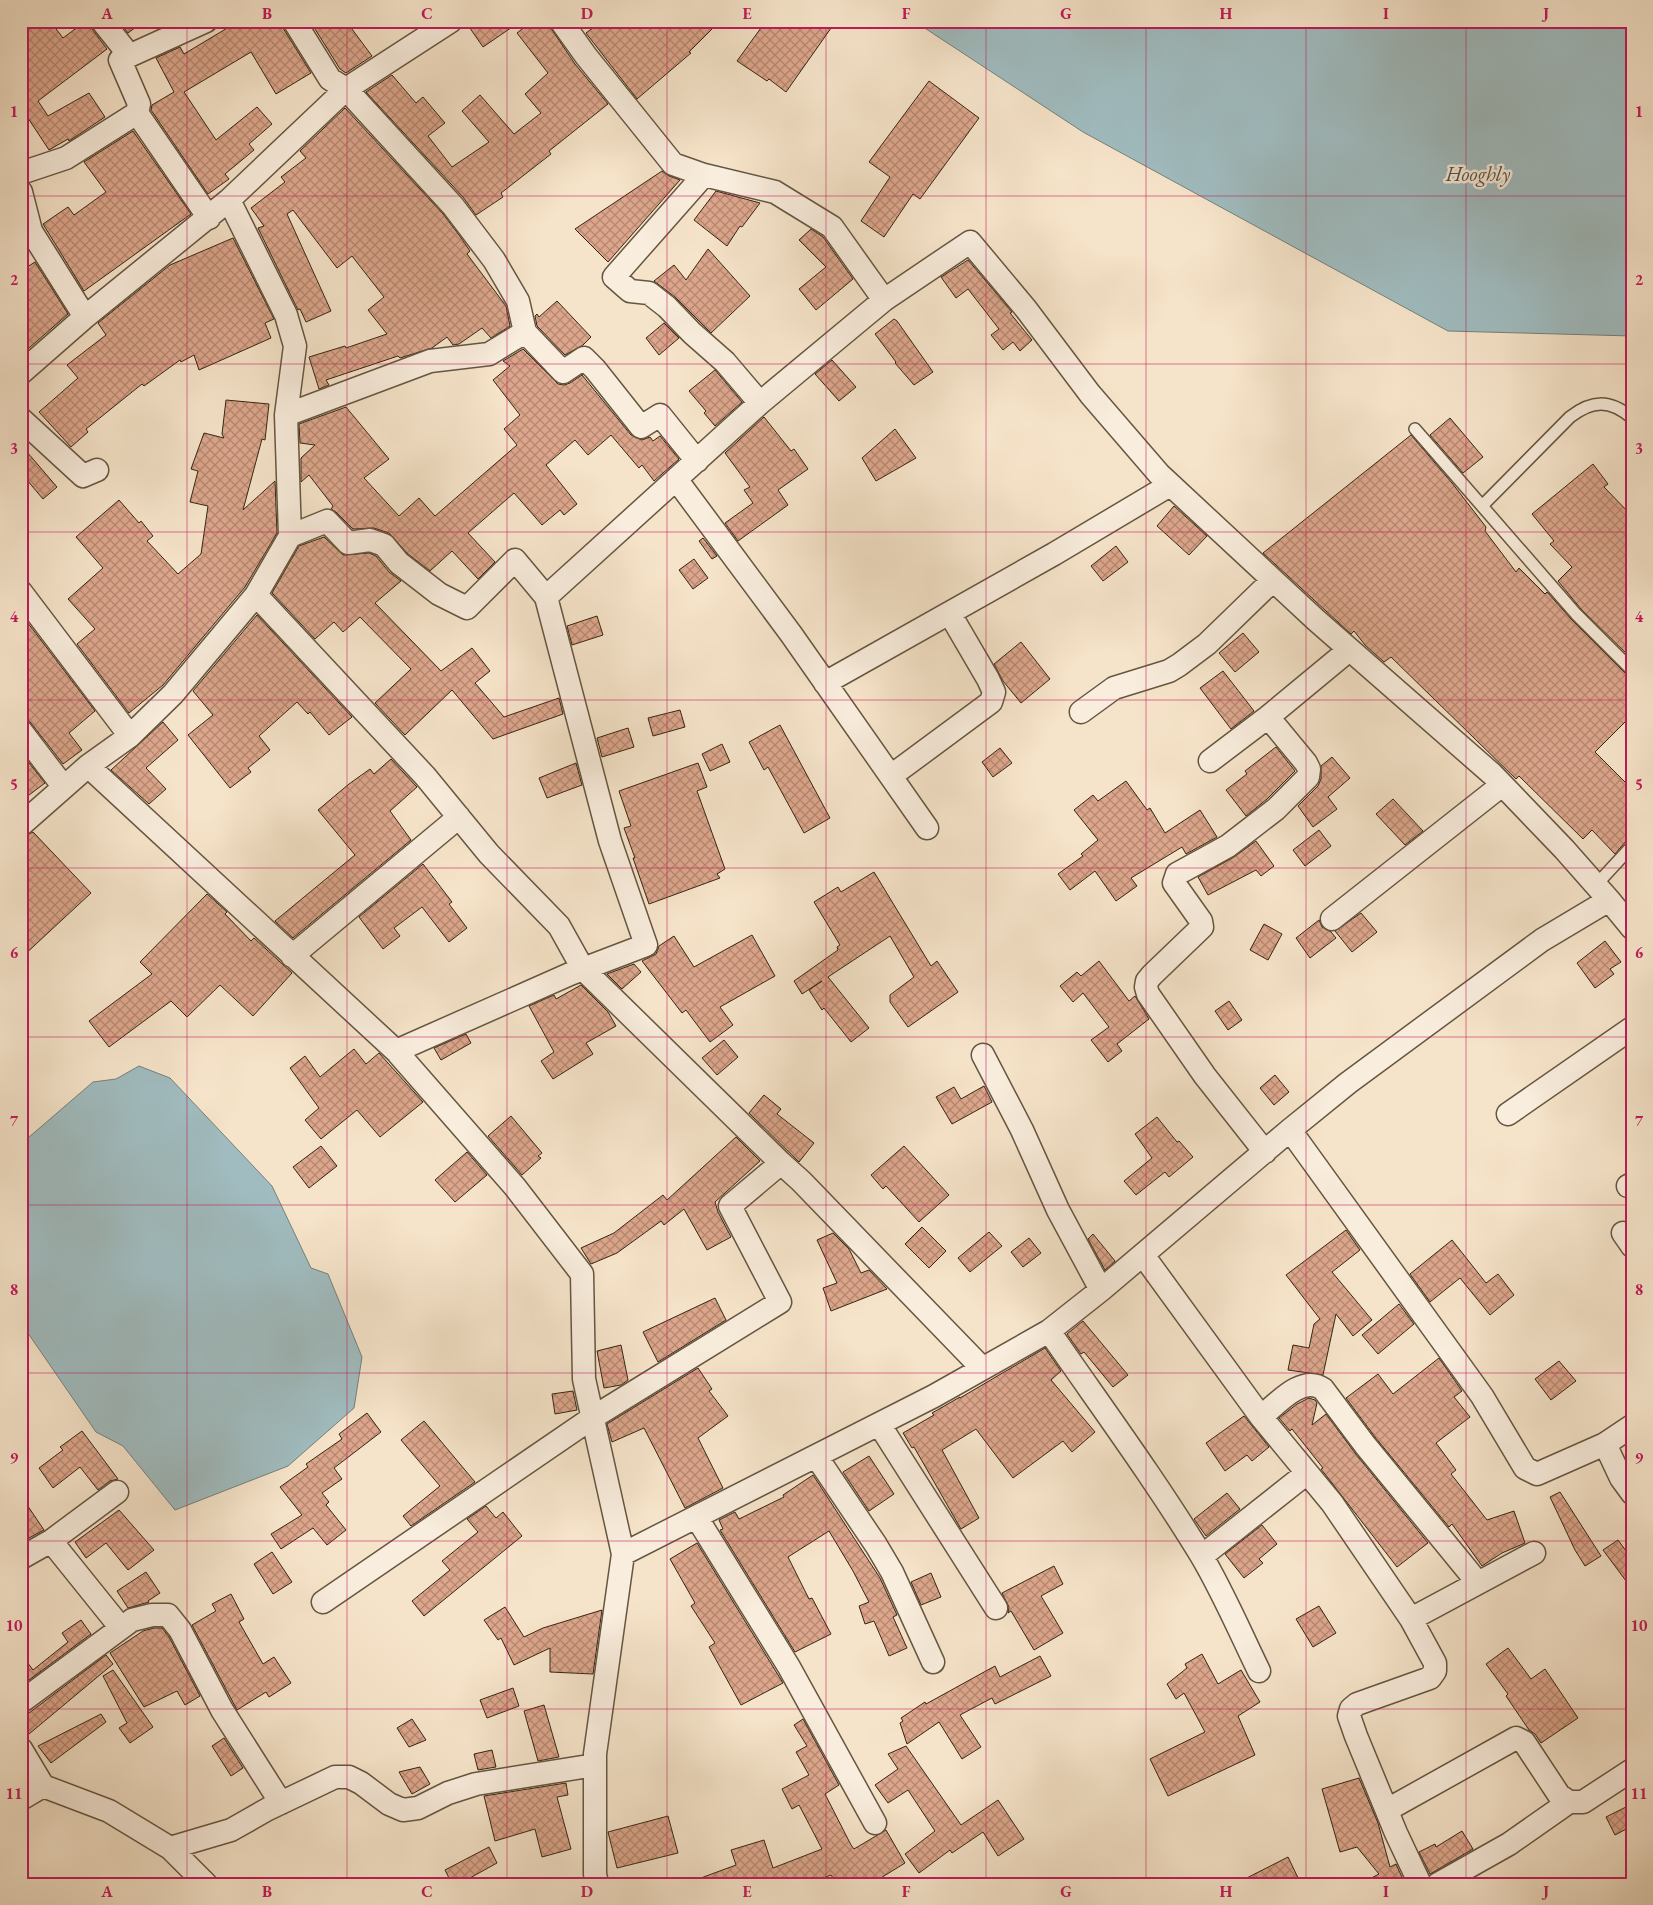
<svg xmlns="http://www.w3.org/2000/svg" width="1653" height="1905" font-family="'EB Garamond',serif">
<defs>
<pattern id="building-cross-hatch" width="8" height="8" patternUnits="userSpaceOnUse" patternTransform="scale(1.25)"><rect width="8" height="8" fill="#dda68c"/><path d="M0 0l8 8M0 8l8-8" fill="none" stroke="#b48771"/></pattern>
</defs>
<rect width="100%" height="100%" fill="#f6e4ca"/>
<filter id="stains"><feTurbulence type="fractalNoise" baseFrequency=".004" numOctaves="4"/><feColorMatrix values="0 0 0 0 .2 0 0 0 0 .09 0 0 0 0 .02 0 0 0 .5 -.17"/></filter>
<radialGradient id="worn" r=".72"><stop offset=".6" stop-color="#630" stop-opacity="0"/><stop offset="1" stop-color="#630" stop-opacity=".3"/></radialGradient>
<path fill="#a0bcc0" stroke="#75807a" d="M914,21H1632V336L1448,331L1083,132Z
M139,1066L170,1078L272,1186L311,1268L328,1274L362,1357L354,1408L288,1466L175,1510L123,1446L96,1432L21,1323V1144L93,1082L116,1079Z"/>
<path fill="url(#building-cross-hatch)" stroke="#352612" d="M29,21H50L63,38L86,21H89L92,29L107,49L38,101L48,116L89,93L105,117L69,141L68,139L49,150L24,112L21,113V28Z
M119,21H144L128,33Z
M239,21H281L283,28L311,73L276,94L251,52L184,92L216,140L257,107L272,124L249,144L254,150L225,174L229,179L208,194L151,110L152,105L174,92L156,58L180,47L184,54Z
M310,21H346L372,56L346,73L340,69Z
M465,21H521L483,47Z
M532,21H546L575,64L608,104L549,151L551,154L501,193L503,197L476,215L463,197L366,92L392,75L416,103L423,97L445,123L428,136L452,167L489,142L462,111L480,95L514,134L541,113L525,94L548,73L517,33Z
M602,21H720L689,52L691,53L637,99L586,33Z
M766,21H836L786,92L769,79L767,81L737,61Z
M929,81L979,118L920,199L913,194L884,237L861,221L890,177L869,162Z
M345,108L443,214L459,235L470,251L467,254L506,306L510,326L491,338L482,328L459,344L453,345L447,337L432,348L400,358L398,356L326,380L329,385L319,389L309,357L345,346L346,348L387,334L368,310L384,297L352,256L337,268L293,210L287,214L331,311L306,322L300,309L298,310L258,228L264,226L251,208L285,182L281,177L306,158L300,151Z
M133,131L191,214L84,291L43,224L68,207L74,215L106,192L84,162Z
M662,171L669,176L680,180L608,262L575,229Z
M716,191L760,203L742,227L740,226L727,246L694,220Z
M811,229L823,237L853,279L816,310L799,289L826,267L799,240Z
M233,238L274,319L265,323L271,338L199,370L194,355L181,362L180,360L144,386L142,384L86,429L88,432L71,447L39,412L78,378L67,365L106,335L98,323L170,265Z
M708,249L750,296L711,333L675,297L654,281L674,265L686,280Z
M968,260L1012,312L1010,313L1032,340L1020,351L1013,342L1003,350L991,335L999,329L968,289L956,298L941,277Z
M35,262L68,314L21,355V271Z
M557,301L591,337L583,345L565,355L537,326L535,316L537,314L539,317Z
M894,319L897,321L933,372L914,385L895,363L896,362L875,334Z
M664,323L679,338L659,355L646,338Z
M523,349L558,384L564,385L570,383L582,375L631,435L642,440L650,437L653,441L660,436L679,459L654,481L642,465L639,468L611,435L588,455L575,440L546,465L577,504L564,515L560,510L542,525L514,493L468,533L495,562L478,579L452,551L430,571L408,554L389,533L374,528L353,529L336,512L331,509L333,506L309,475L301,482V458L315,445L300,443L299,424L346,407L389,459L364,478L399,516L419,498L435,516L517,445L504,429L520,415L493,380L510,366L503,361Z
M832,360L856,387L839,401L815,374Z
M715,370L742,402L715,426L704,413L706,411L689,391Z
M226,400L269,404L265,440L262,439L243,510L275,481L277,533L245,587L163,685L129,713L77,644L95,629L68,599L103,568L76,537L119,500L139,523L141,521L153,536L147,541L178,574L201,554L208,506L190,502L198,471L191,469L204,433L224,438L222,434Z
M764,417L791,451L794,449L808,469L778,490L788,505L738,541L725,523L753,503L744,490L750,487L725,453Z
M1450,418L1483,457L1463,473L1430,435Z
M895,429L916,458L876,481L862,458Z
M1411,435L1452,483L1486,527L1485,531L1516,572L1519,568L1545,594L1547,592L1571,619L1627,675L1632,677V715L1595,752L1632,789V839L1626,841L1615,854L1592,830L1583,839L1519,776L1516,779L1391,657L1384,662L1365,645L1354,631L1351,634L1263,553Z
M21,445L57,487L43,499L21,473Z
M1593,464L1608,484L1604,487L1632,516V659L1581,609L1558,581L1572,567L1550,544L1554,541L1532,514Z
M1174,506L1207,536L1189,555L1157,526Z
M324,537L343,555L369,553L376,556L389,572L401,581L375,603L441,671L472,648L490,671L475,683L504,717L559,698L563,714L493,739L452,690L405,735L375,703L411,669L360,617L343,632L334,622L315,639L272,593L299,546Z
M703,538L717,556L712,559L699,541Z
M1116,546L1128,562L1103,581L1091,566Z
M694,559L708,578L693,589L679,570Z
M21,614L95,711L69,733L82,750L63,764L31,723L26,719L21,718Z
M257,615L352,717L329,735L310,712L308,714L297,702L259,736L270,750L248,768L251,772L230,788L188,735L213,715L193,691Z
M597,616L603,635L572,645L567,626Z
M1243,633L1259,652L1235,672L1219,653Z
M1021,642L1050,679L1021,703L1003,681L994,664Z
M1223,671L1254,711L1231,729L1200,688Z
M680,710L685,727L653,736L648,718Z
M163,722L178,740L146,768L166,789L149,804L111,770Z
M780,725L830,818L804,833L768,767L764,770L749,742Z
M628,728L634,747L602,757L597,738Z
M722,744L730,762L710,771L702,754Z
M1276,747L1295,771L1267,799L1246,816L1226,790L1247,774L1245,771Z
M1000,748L1012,763L993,777L982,762Z
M21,753L45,783L21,801Z
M1332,757L1350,778L1328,797L1337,809L1313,827L1298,806L1318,786L1321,779V766Z
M391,759L417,787L390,811L411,840L293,938L275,921L355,855L318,810L349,784L370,769L374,774Z
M576,763L582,785L547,798L539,778Z
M698,763L707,787L697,791L725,869L717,874L720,878L649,904L633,858H635L624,828L631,826L619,791Z
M1126,781L1147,810L1150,808L1165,833L1200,810L1217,837L1186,854L1182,847L1131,878L1137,886L1116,901L1095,871L1070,890L1058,874L1083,856L1081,854L1098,840L1074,810L1093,795L1098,801Z
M1393,799L1423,831L1405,845L1376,814Z
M1319,830L1331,846L1305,866L1293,850Z
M33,832L91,893L21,958V838Z
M1256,841L1274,866L1261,876L1256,870L1208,895L1198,877L1234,857Z
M423,864L452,902L449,904L467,928L449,942L422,907L394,928L400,936L383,949L359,917Z
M874,872L931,966L937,961L958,992L908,1027L890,1002V995L914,977L890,936L828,977L869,1028L851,1042L824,1008L822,1010L809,990L822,981L802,994L794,981L838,950L837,947L840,945L814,902L838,887L841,892Z
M207,894L227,912L225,914L251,941L254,938L292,973L253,1016L220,985L187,1017L171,1001L109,1047L89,1021L152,974L140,962Z
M1361,913L1377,932L1352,952L1335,931Z
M1319,920L1322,927L1331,932L1336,938L1310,958L1296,938Z
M1264,924L1282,934L1268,960L1250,950Z
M752,935L775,976L720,1007L733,1025L710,1042L686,1010L682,1013L642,961L656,954L659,946L674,936L694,967Z
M1605,941L1621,962L1610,969L1614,974L1595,988L1577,963Z
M1099,961L1129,1001L1135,996L1149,1019L1117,1044L1122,1051L1108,1062L1091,1040L1109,1027L1083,993L1073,1002L1060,986L1077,972L1081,976Z
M634,964L641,972L622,989L607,974Z
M581,985L608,1012L616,1026L586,1043L593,1054L553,1079L541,1061L554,1052L529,1006L554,995L556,999Z
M1229,1001L1242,1020L1228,1030L1215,1011Z
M466,1034L471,1043L441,1060L434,1048Z
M724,1040L738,1057L717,1075L702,1058Z
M354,1049L366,1064L379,1053L423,1102L380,1137L357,1110L321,1139L305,1120L319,1108L290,1068L305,1056L320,1077Z
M1275,1075L1289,1092L1274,1105L1260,1088Z
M984,1086L992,1102L952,1124L936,1097L954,1087L961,1099Z
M764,1095L781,1109L777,1114L814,1143L799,1162L749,1113Z
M511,1116L542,1153L538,1156L541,1158L522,1175L488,1136Z
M1157,1117L1177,1142L1179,1141L1193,1157L1169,1177L1165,1172L1136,1195L1124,1181L1152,1158L1135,1134Z
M736,1137L760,1161L715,1202L718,1212L731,1237L707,1250L684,1209L664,1225L661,1221L617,1253L591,1264L581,1248L614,1233L663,1195L667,1200Z
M321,1146L337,1166L309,1188L293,1167Z
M904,1146L949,1195L919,1222L886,1186L883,1189L871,1175Z
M467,1152L487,1175L455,1202L435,1180Z
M922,1227L946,1251L929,1268L905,1244Z
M1346,1230L1360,1250L1332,1272L1372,1320L1353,1336L1336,1314L1323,1375L1288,1370L1293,1345L1309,1348L1314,1324L1320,1319L1286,1275Z
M989,1232L1002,1246L970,1272L958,1258Z
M833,1233L849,1249L861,1273L869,1270L887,1289L831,1311L823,1288L837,1283L817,1240Z
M1093,1234L1115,1261L1105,1270L1088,1239Z
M1029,1238L1041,1253L1023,1267L1011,1252Z
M1452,1240L1486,1283L1498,1274L1514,1295L1490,1315L1460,1278L1430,1302L1410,1274Z
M715,1298L726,1320L658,1362L643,1332Z
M1399,1304L1414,1324L1378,1354L1362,1335Z
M1083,1321L1128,1375L1113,1387L1084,1352L1081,1354L1067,1334Z
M621,1345L628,1380L621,1385L604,1388L597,1351Z
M1045,1348L1061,1371L1051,1380L1095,1432L1072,1452L1063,1441L1013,1478L976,1429L942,1450L979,1518L961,1529L914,1447L912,1448L903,1433L934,1415L932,1413L960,1397V1398Z
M1439,1358L1462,1391L1454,1397L1470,1417L1436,1443L1456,1470L1451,1474L1487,1520L1514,1511L1525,1543L1502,1553L1482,1566L1452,1524L1449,1527L1375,1437L1346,1398L1378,1374L1393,1394Z
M1559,1361L1576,1381L1551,1400L1535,1379Z
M698,1368L712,1389L709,1391L728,1416L698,1438L723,1488L685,1508L644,1428L612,1442L607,1424Z
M573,1391L577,1410L555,1414L552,1394Z
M1309,1398L1315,1400L1317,1403L1312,1425L1326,1414L1355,1453L1428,1543L1397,1567L1321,1469L1323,1468L1292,1429L1290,1431L1279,1418L1297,1404Z
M367,1413L381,1432L334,1468L342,1479L322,1493L329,1502L326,1505L346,1530L327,1545L313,1528L281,1549L271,1534L302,1515L280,1487L308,1467L306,1464L342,1439L339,1434Z
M1244,1416L1269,1447L1252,1461L1247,1455L1225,1471L1206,1443Z
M424,1421L475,1482L411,1526L403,1516L440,1486L401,1440Z
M82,1431L118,1479L110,1481L98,1490L80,1467L53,1488L39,1468L63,1450L60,1447Z
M869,1456L894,1494L869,1511L843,1472Z
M813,1475L880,1578L897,1615L893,1617L907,1648L889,1656L874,1621L865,1624L859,1606L869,1602L853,1571L829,1531L788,1557L809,1599L812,1598L831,1634L795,1652L720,1530L723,1529L719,1520L735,1512L739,1519L784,1497L783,1495Z
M1560,1492L1601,1556L1585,1566L1575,1550L1550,1497Z
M1227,1493L1240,1509L1206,1536L1194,1519Z
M21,1496L44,1530L29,1538L21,1527Z
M486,1506L496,1518L503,1512L522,1536L424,1616L412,1601L450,1570L442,1561L478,1532L467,1519Z
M119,1510L154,1550L128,1570L106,1543L86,1558L75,1542Z
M1262,1525L1277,1544L1259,1559L1263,1563L1244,1578L1225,1554Z
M1618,1540L1632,1559V1589L1603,1550Z
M697,1543L783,1683L741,1705L709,1647L715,1643L691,1606L695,1603L670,1559Z
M272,1552L292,1582L273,1594L254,1564Z
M1054,1566L1063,1584L1041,1596L1063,1633L1034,1650L1011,1611L1008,1613L1009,1607L1002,1593Z
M146,1572L160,1593L148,1601L149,1602L128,1608L117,1591Z
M931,1573L941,1597L921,1605L911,1582Z
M231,1594L244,1619L239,1622L263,1664L274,1657L291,1683L269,1697L266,1692L237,1710L192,1625L216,1611L212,1604Z
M1319,1606L1336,1633L1313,1647L1296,1619Z
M505,1607L524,1637L543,1628L602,1610L593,1674L550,1672V1648L514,1665L501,1638L498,1640L484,1620Z
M81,1620L91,1634L21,1686V1654L33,1670L68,1642L62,1633Z
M154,1628H162L169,1637L200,1696L185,1705L177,1691L144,1707L110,1653L143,1631Z
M1508,1648L1531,1679L1545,1669L1578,1718L1541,1743L1535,1734L1529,1730L1506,1696L1508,1694L1486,1664Z
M1202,1654L1218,1684L1241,1670L1260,1702L1238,1716L1255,1755L1168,1796L1150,1759L1205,1732L1184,1693L1176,1699L1167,1684L1187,1668L1185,1664Z
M106,1655L113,1664L29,1734L21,1723V1715L29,1713Z
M1040,1656L1051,1676L995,1704L992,1698L960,1715L981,1747L962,1759L939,1722L907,1744L900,1723L903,1721L901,1718L925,1702L926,1704L995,1666L1000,1677Z
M113,1670L153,1727L130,1743L119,1728L127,1723L103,1676Z
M513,1688L519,1706L487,1718L480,1700Z
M544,1705L559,1757L538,1761L524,1711Z
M101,1714L106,1722L51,1763L38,1746Z
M412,1719L426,1740L409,1747L397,1728Z
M803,1719L839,1785L825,1794L851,1845L854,1849L886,1830L905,1863L871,1884H837L831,1875L808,1884H691L690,1882L736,1865L731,1850L764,1840L773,1868L822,1849L799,1805L792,1809L782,1789L809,1775L796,1752L807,1746L794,1725Z
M224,1738L243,1768L231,1776L212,1746Z
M906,1746L961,1825L998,1800L1024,1839L998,1856L983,1832L952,1853L950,1850L919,1873L905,1854L935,1831L908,1790L888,1803L875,1785L898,1769L888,1754Z
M492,1750L496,1767L478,1770L474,1754Z
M420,1767L430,1784L412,1794L399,1772Z
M1359,1778L1378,1823L1390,1867L1396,1864L1405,1884H1360L1379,1874L1357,1847L1340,1852L1322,1789Z
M566,1783L568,1795L557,1797L571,1849L542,1857L535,1829L495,1841L484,1796Z
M1632,1804V1826L1615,1835L1606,1817Z
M668,1816L678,1853L617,1868L608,1832Z
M1462,1831L1473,1849L1430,1874L1419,1852L1435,1844L1436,1847Z
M489,1847L497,1863L459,1884H452L445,1870Z
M1288,1857L1301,1884H1235Z"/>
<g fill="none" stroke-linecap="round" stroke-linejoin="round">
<defs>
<path id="lane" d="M1415,429L1576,614L1632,670
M1482,506L1570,417C1592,400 1610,399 1632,418
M1596,885L1632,846"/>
<path id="street" d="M102,21L129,55
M294,21L330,79L346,89L453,206L494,260L518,301L525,332L563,372L584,358L595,369L641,427L660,415L697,461
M561,21L586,56L673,164L704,175L775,192L832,227L884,300
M137,113L209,218
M21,173L66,158L137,113L139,104L120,60L206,21
M704,175L614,277L630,291L649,293L667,307L692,333L725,362L760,403
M21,192L31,231L85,317
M21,373L85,317L229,200
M286,415L430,361L489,354L525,332
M21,419L83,476L97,470
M676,479L791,634L927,828
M290,536L327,521L348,543L370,540L384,545L399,563L439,594L467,608L515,560L546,597
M21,592L130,736
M256,595L425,776L489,854L559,926L583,969L781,1163L801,1181L982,1368
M825,683L1054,554L1170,485
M1081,712L1114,688L1169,671L1179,665L1207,644L1273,580
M21,731L63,786
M1210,761L1268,717L1349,650
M88,766L396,1051L515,1187L582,1274L584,1379L623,1554L595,1754V1874L597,1884
M891,776L991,702L994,692L988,679L950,614
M21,825L88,766L130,736L173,694L256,595L290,536L286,415L295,346L286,315L229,200L346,89L451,21
M1332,919L1502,785
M292,956L459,817
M396,1051L570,974L646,945L610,841L546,597L760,403L884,300L970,242L1026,309L1090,394L1159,474L1316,620L1492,774L1564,849L1609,900
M983,1055L1022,1130L1058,1210L1101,1290
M1508,1114L1632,1028
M1290,1130L1482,1396L1525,1468L1537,1474L1605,1444
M1265,1152L1205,1076L1148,994L1146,987L1147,981L1152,975L1202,927L1201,921L1174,883L1177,874L1228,846L1276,809L1308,777L1309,769L1306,763L1268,717
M1628,1186L1632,1184
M1623,1233L1632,1246
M1143,1255L1261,1417L1332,1503L1411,1619L1435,1663V1671L1430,1678L1357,1704L1351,1709L1349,1716L1356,1736L1396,1833L1420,1884
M1049,1331C1100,1405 1154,1478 1201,1555C1223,1592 1240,1632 1259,1671
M1261,1417C1276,1405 1302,1374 1323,1389L1365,1445L1478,1583
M879,1424L996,1608
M1632,1426L1605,1444L1621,1478L1632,1493
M816,1456L876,1545L892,1572L933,1662
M697,1518L789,1667L875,1823
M51,1541L121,1628
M623,1554L934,1396L1049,1331L1101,1290L1290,1130L1348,1083L1542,940L1609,900L1632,928
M1202,1556L1307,1473
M21,1558L51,1541L117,1492
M323,1602L592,1418L780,1302L730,1206L781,1163
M1411,1619L1534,1553
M21,1702L132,1620L152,1615H168L180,1630L222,1710L281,1803
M21,1749L43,1786L21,1799
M43,1786L109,1811L170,1848L206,1884
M1387,1810L1516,1738L1524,1742L1559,1795L1569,1802H1583L1632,1770
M170,1848L231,1830L268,1809L335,1777H349L361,1783L389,1804L403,1810L418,1808L448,1793L476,1784L595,1765
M1438,1884L1509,1844L1569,1802"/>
</defs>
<use href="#lane" stroke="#655640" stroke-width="14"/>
<use href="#street" stroke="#655640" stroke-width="25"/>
<use href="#lane" stroke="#f9eddd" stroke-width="11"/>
<use href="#street" stroke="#f9eddd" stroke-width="22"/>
</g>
<path fill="none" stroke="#c2185b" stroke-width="1" stroke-opacity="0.55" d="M187,21V1884M347,21V1884M507,21V1884M667,21V1884M826,21V1884M986,21V1884M1146,21V1884M1306,21V1884M1466,21V1884M21,196H1632M21,364H1632M21,532H1632M21,700H1632M21,868H1632M21,1037H1632M21,1205H1632M21,1373H1632M21,1541H1632M21,1709H1632"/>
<g text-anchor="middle" stroke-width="5" stroke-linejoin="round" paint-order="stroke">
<g font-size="21" font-style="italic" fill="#555346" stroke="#f9eddd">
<text x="1478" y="181">Hooghly</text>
</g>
</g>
<rect width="1653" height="1905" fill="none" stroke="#f6e4ca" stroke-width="55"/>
<rect x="28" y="28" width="1598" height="1850" fill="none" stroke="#c2185b" stroke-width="2"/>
<g font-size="16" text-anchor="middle" font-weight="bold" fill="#c2185b">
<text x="107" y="19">A</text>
<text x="267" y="19">B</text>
<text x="427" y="19">C</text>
<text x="587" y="19">D</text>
<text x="747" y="19">E</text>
<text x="906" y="19">F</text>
<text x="1066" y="19">G</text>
<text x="1226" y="19">H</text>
<text x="1386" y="19">I</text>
<text x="1546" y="19">J</text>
<text x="14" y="117">1</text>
<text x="1639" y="117">1</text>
<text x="14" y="285">2</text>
<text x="1639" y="285">2</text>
<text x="14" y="454">3</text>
<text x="1639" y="454">3</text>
<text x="14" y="622">4</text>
<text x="1639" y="622">4</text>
<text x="14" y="790">5</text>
<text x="1639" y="790">5</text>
<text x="14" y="958">6</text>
<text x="1639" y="958">6</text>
<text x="14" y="1126">7</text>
<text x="1639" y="1126">7</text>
<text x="14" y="1295">8</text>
<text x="1639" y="1295">8</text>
<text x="14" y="1463">9</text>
<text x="1639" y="1463">9</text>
<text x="14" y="1631">10</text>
<text x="1639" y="1631">10</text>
<text x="14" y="1799">11</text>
<text x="1639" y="1799">11</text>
<text x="107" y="1897">A</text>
<text x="267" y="1897">B</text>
<text x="427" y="1897">C</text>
<text x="587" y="1897">D</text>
<text x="747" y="1897">E</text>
<text x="906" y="1897">F</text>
<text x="1066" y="1897">G</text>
<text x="1226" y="1897">H</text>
<text x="1386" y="1897">I</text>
<text x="1546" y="1897">J</text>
</g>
<rect width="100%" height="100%" filter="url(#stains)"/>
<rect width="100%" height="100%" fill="url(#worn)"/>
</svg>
